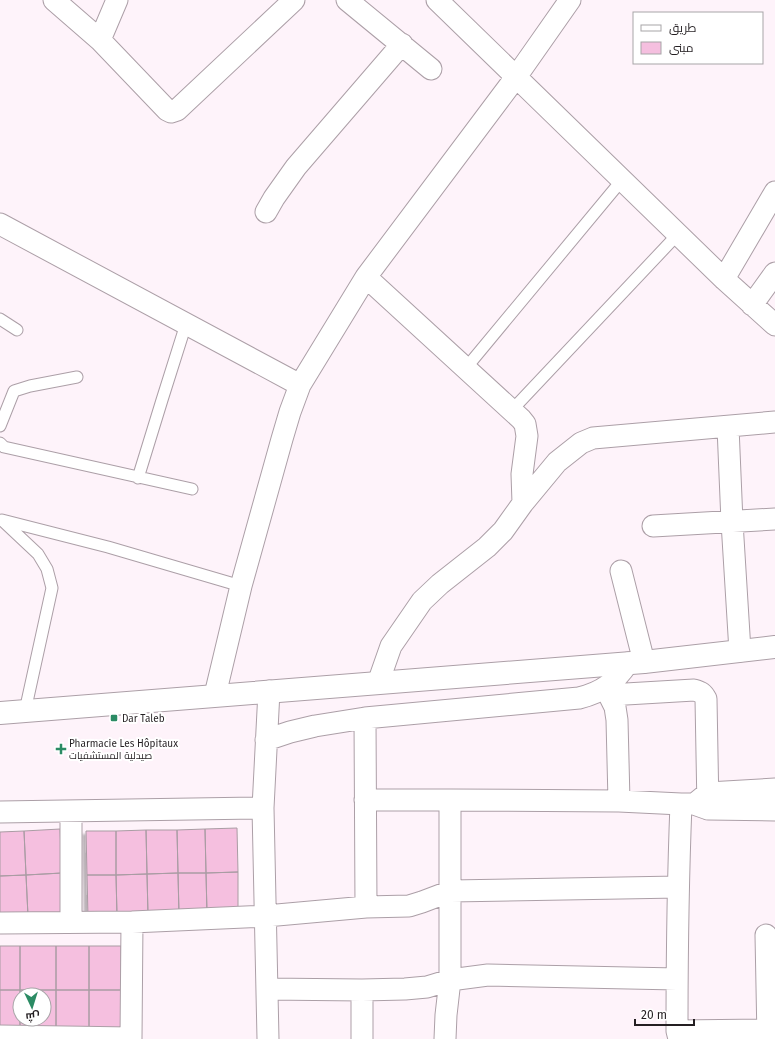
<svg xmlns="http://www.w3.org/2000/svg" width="775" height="1039" font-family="'Fira Sans',Cairo,sans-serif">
<defs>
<filter id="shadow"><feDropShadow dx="-3.5" dy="3.5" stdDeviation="1" flood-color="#0004"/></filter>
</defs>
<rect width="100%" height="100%" fill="#fef3fa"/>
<path fill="#f5bfdf" stroke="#a99ca3" filter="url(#shadow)" d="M237,828L238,872L206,873L205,829Z
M60,829L62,873L26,875L24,831Z
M205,829L206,873H178L177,830Z
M146,830L147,874L116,875V831Z
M146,830H177L178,873L147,874Z
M24,831L26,875L0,876V832Z
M86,831H116V875H87Z
M238,872V913L207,914L206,873Z
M62,873L64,914L28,916L26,875Z
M178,873L179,915H148L147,874Z
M178,873H206L207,914L179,915Z
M147,874L148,915L117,916L116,875Z
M26,875L28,916L0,917V876Z
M87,875H116L117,916L88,917Z
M0,946H20V990H0Z
M20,946H56V990H20Z
M56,946H89V990H56Z
M89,946H121V990H89Z
M0,990H20V1031H0Z
M20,990H56V1031H20V1019H44V995H20Z
M56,990H89V1031H56Z
M89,990H121V1031H89Z"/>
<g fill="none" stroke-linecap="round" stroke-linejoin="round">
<defs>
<path id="service" d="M0,319L17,330
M466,368L622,180
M512,410L678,234
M0,426L14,391L30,386L77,377
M0,443L4,447L192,489
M138,478L162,400L186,324
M2,520L108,547L241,586
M4,522L38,554L47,569L52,588L25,711"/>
<path id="minor" d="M54,0L100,40L167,110L171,112L177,110L294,0
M347,0L431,69
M437,0L724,279L775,325
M100,40L117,0
M266,212L274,198L296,167L402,44
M0,224L300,385
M366,277L521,419L525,424L527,436L522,474L523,503L503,531L487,547L440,584L422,601L391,646L378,683
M724,279L775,192
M752,305L775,273
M728,427L732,522L740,651
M523,503L557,462L581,443L593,438L775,422
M653,526L775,519
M621,571L644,662
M604,689L609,695L615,707L617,720L619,801
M215,695L241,586L282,439L290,412L300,385L366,277L516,77L570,0
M609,695L694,690C701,692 703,693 706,699L708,809
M365,718L366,907
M266,740L290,732L315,726L365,718L579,698C603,692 614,683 628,663
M365,800H450L619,801L681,804
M697,802L708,793L775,789
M0,812L263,808
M71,922V811
M0,923L132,922L266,916L366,907L409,906L422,902L451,891L678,887
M766,935L768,1039
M267,989L362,990L405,989L427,987L450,980L488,975L677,979
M362,990V1039
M677,1031L775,1030
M0,1036L131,1038
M131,1039L132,922
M268,1039L263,808L269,691
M445,1039L446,1015L450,980V800
M679,1039L677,1031C677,956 678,880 681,804H694L708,809L775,810"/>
<path id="tertiary" d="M0,713L644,662L775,647"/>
</defs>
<use href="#service" stroke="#ac9fa7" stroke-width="13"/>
<use href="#minor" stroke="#ac9fa7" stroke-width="23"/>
<use href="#tertiary" stroke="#ac9fa7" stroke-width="24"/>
<use href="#service" stroke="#fff" stroke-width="11"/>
<use href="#minor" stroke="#fff" stroke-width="21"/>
<use href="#tertiary" stroke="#fff" stroke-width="22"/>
</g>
<g fill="#2b8b64" stroke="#fff" stroke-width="1.5">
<rect x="110" y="714" width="8" height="8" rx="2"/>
<path d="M59 743h4v4h4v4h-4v4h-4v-4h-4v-4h4z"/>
</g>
<g text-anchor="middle" stroke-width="4" stroke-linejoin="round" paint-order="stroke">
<g font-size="10" fill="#241f22" stroke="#fff" text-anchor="start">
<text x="122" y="722">Dar Taleb</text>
<text x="69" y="747">Pharmacie Les Hôpitaux<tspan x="69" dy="12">صيدلية المستشفيات</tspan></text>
</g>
</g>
<rect x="633" y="12" width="130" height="52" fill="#ffffff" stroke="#a7a5a7"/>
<rect x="641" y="25" width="20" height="6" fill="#ffffff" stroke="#a7a5a7"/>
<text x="669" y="32" font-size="12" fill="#241f22">طريق</text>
<rect x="641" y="42" width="20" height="12" fill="#f5bfdf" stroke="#a7a5a7"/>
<text x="669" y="52" font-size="12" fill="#241f22">مبنى</text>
<g transform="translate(32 1007) rotate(176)"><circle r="19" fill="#ffffff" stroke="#a7a5a7"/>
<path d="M0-3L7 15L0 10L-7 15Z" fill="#2b8b64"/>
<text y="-6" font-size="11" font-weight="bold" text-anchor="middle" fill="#241f22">ش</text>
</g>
<path d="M635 1019v6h59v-6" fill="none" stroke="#241f22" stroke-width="2"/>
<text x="641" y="1019" font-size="12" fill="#241f22" stroke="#ffffff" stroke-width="3" paint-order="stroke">20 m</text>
</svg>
